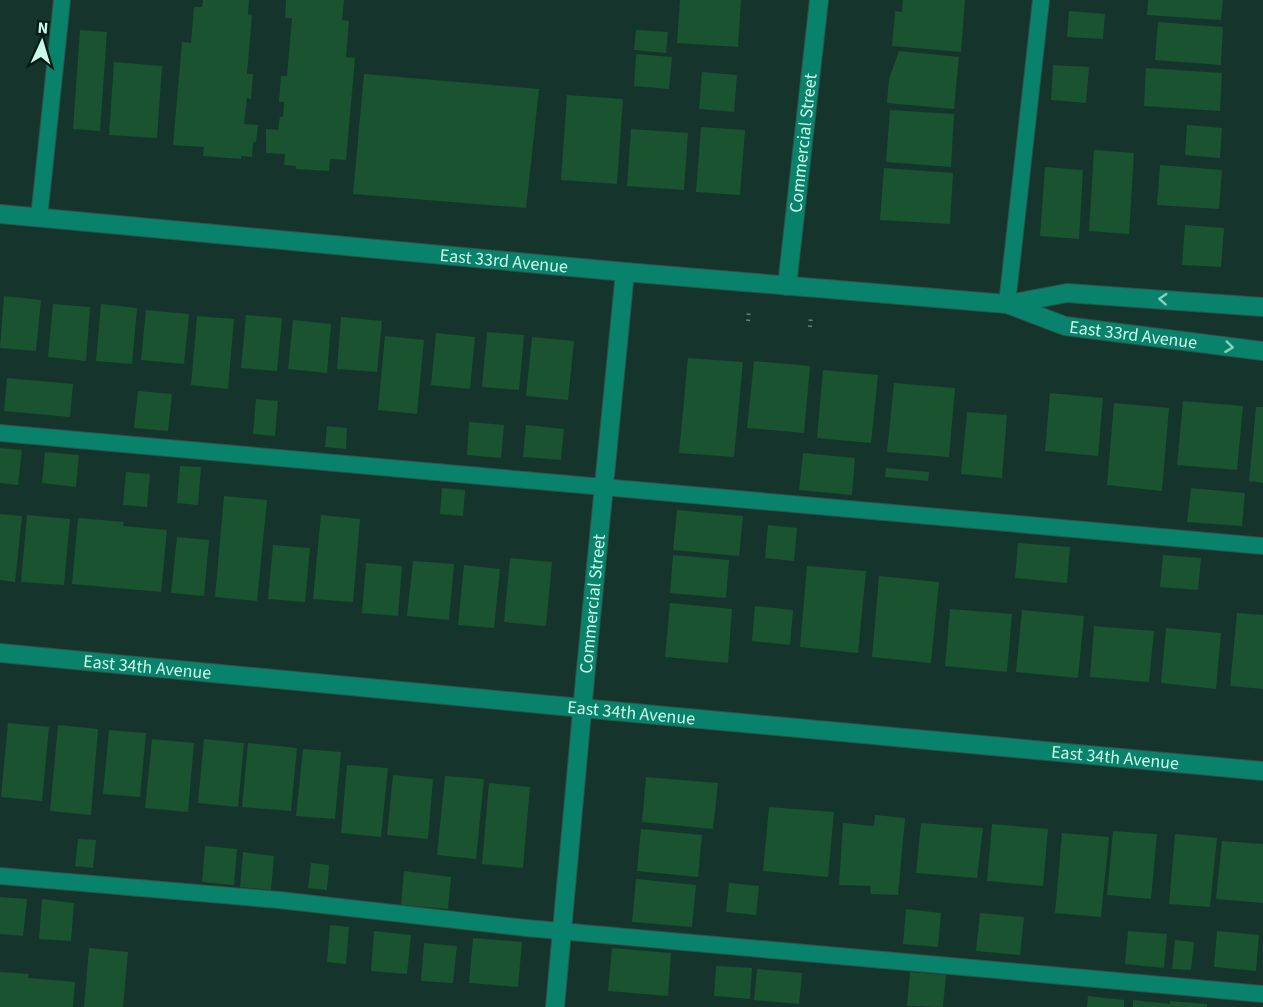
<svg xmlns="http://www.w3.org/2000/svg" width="1263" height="1007" font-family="'Source Sans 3',sans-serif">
<rect width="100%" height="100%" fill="#15352c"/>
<path fill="#19532f" d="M203,0H249L248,14L252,15L247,74H253L251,99L247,98L244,124L258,125L256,142H253L252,157L241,156V159L203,156L204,147L173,145L182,42L191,43L194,7H202Z
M286,0H344L342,20L349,21L346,57L355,58L346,160L330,159L329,171L296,169V166L284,165L285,154L266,153V129L278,130L280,117H283L284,102H279L281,76H287L292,18H285Z
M680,0H741L738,47L677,43Z
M903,0H965L961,52L892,46L895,11L902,12Z
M1148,0H1223L1221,20L1147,15Z
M1069,11L1105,14L1103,39L1067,37Z
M1158,22L1223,27L1221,65L1155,60Z
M80,30L107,32L100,131L73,129Z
M636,30L668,32L666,53L634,50Z
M899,51L959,57L954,109L887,103L889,79Z
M636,54L672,57L669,89L634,86Z
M114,62L162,66L157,138L109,135Z
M1053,65L1089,67L1086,103L1051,100Z
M1146,68L1222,73L1220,111L1144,106Z
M702,72L737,75L734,112L699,109Z
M364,74L539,89L526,208L353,194Z
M567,95L623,99L617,184L561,180Z
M890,110L954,114L951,167L886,162Z
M1187,125L1222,128L1220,158L1185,155Z
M701,127L745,130L740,195L696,192Z
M631,129L688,133L684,190L627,186Z
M1094,150L1134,153L1129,234L1089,231Z
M1160,165L1222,170L1219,209L1157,205Z
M1045,167L1083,170L1079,239L1040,236Z
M884,168L953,173L950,224L880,220Z
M1185,225L1224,228L1221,267L1182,265Z
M4,296L41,300L36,351L0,348Z
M53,304L90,307L86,361L48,357Z
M101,304L137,308L132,364L96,361Z
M146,310L189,314L184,364L141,360Z
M246,315L282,318L277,371L241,368Z
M197,316L234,319L228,389L191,385Z
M341,317L382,321L377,372L337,369Z
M293,320L331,324L327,373L288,369Z
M487,332L524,335L519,390L482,387Z
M436,333L475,337L470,389L431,385Z
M385,336L424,340L417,414L378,410Z
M532,337L574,341L568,400L526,396Z
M688,358L743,362L734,457L679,453Z
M754,361L810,366L804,433L747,428Z
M823,370L878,375L871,443L817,438Z
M7,378L73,384L70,417L4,411Z
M894,383L955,388L949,457L887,452Z
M138,391L172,394L168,431L134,428Z
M1050,393L1103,398L1098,456L1045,451Z
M256,399L278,401L275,436L253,434Z
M1183,401L1243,406L1237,470L1177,465Z
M1114,403L1169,408L1162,491L1107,485Z
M1256,407H1263V483L1249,481Z
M967,412L1007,415L1002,478L961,474Z
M469,422L504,425L501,458L467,455Z
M526,425L564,429L561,460L523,457Z
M327,426L347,428L346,449L325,447Z
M0,448L22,450L18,485L0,483Z
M45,452L79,455L76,487L42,483Z
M803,453L855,458L852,495L799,490Z
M180,466L201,467L198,505L177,503Z
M886,468L929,472L928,481L885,477Z
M126,472L150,474L147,507L123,505Z
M442,488L465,490L463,516L440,514Z
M1191,488L1245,493L1242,526L1187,522Z
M224,496L267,500L257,601L215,597Z
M677,510L743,516L739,556L673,550Z
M0,514L22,516L15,582L0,580Z
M27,515L70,519L64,585L21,582Z
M321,515L360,519L353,602L313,599Z
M78,518L124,522L123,526L167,530L161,592L72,584Z
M768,525L797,528L794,561L765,558Z
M177,537L209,540L204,596L171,593Z
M1018,543L1070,547L1067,583L1015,578Z
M273,545L310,548L305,602L268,599Z
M673,555L729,560L726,598L670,593Z
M1163,555L1201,558L1198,590L1160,587Z
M510,558L552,562L546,626L504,622Z
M413,561L454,564L449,620L407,616Z
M366,563L402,566L398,616L362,613Z
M464,565L500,569L494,628L458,625Z
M807,566L866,571L858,653L800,647Z
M879,576L939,582L931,663L872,657Z
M670,603L732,609L728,663L665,657Z
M755,606L793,610L790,645L752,641Z
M950,609L1012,614L1007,672L945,666Z
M1022,610L1084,616L1078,678L1016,672Z
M1237,613L1263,615V689L1230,686Z
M1094,626L1154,631L1149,682L1090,677Z
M1166,628L1221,633L1216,689L1161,683Z
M8,723L49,727L42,801L1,797Z
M58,725L98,729L91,815L50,811Z
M109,730L146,733L140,797L103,794Z
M152,739L194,743L188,812L145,808Z
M204,739L244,743L238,807L198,803Z
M248,743L297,748L291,811L242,807Z
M303,749L341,752L335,819L296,816Z
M347,765L388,768L381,837L341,833Z
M393,775L433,779L428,839L387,835Z
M445,776L484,779L476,859L437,855Z
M646,777L718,783L713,829L642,822Z
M489,783L530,787L523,868L482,864Z
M769,807L834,812L828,877L763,871Z
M875,815L905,818L898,895L871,894L870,886L839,885L843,823L874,826Z
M921,823L983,828L977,878L916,873Z
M992,824L1048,829L1043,886L987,881Z
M641,829L702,835L698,877L637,871Z
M1113,831L1157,834L1151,899L1107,895Z
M1062,833L1109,837L1101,917L1055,913Z
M1175,834L1217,838L1210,907L1169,904Z
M78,839L96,840L93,868L75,866Z
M1222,841L1263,844V903L1216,899Z
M205,846L237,849L234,885L202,882Z
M243,852L274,856L271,890L240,887Z
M311,863L329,865L327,890L308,888Z
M404,871L451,877L448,909L401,905Z
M636,879L696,885L692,927L632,922Z
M729,883L759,886L756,915L726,912Z
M0,897L27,899L23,936L0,934Z
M42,899L74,903L71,941L39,939Z
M906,909L941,913L938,947L903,944Z
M980,913L1024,917L1020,955L976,951Z
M330,925L349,927L346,964L327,962Z
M374,931L411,935L407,974L371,971Z
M1128,931L1167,934L1164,968L1125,964Z
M1217,931L1259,935L1256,971L1214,967Z
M473,938L522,942L518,987L469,983Z
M1175,940L1194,942L1191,970L1172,969Z
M424,943L457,946L453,983L421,981Z
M89,948L128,952L123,1007H84Z
M612,948L671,953L668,996L608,991Z
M716,966L752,968L750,999L714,996Z
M757,969L802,973L799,1004L754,1000Z
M0,972L29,974L28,978L75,982L73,1007H0Z
M910,972L946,975L943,1007L907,1006Z
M1088,996L1124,1000V1007H1087Z
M1133,1000L1170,1004V1001L1207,1004V1007H1133Z"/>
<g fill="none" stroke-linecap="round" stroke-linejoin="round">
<defs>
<path id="service" d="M39,218L62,0
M1007,304L1041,0
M0,433L1263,546
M0,876L279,900L526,928L1263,994"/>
<g id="minor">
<path id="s1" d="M787,286L819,0"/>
<path id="s2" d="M0,653L613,711L1263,771"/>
<path id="s3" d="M555,1007L585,679L625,272"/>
</g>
<g id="tertiary">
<path id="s4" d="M0,214L625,272L1007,304L1065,326L1263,351"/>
<path d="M1009,304L1067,293L1263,307"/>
</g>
</defs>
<use href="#service" stroke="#315147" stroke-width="18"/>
<use href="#minor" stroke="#315147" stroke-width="20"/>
<use href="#tertiary" stroke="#315147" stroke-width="20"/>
<path stroke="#5f8479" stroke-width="4" stroke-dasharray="1.5 4.5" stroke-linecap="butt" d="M748,321L749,310
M810,327L811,316"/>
<use href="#service" stroke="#08826a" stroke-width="16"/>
<use href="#minor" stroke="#08826a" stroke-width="18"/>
<use href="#tertiary" stroke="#08826a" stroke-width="18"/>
</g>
<defs><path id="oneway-chevron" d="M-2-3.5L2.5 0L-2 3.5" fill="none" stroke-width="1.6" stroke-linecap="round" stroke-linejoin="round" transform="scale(1.5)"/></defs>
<g stroke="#87cfbd">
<use href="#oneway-chevron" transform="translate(1163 299) rotate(-176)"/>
<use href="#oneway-chevron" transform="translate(1229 347) rotate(7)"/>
</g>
<g text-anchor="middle" stroke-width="6" stroke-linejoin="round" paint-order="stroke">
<g font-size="18" fill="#cbf8e9" stroke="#001c14">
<text dy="6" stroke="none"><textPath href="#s1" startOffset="144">Commercial Street</textPath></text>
<text dy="6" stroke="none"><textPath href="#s4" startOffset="506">East 33rd Avenue</textPath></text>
<text dy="6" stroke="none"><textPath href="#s4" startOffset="1142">East 33rd Avenue</textPath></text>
<text dy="6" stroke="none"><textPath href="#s3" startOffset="405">Commercial Street</textPath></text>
<text dy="6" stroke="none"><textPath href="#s2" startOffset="148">East 34th Avenue</textPath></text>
<text dy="6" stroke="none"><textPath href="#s2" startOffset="634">East 34th Avenue</textPath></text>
<text dy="6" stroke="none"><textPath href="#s2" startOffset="1120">East 34th Avenue</textPath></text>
</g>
</g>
<g transform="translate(42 42) rotate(4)" stroke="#001c14" stroke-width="4.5" paint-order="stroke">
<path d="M0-4.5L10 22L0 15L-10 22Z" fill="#cbf8e9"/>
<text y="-9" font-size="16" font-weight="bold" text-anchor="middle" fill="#cbf8e9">N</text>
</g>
</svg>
